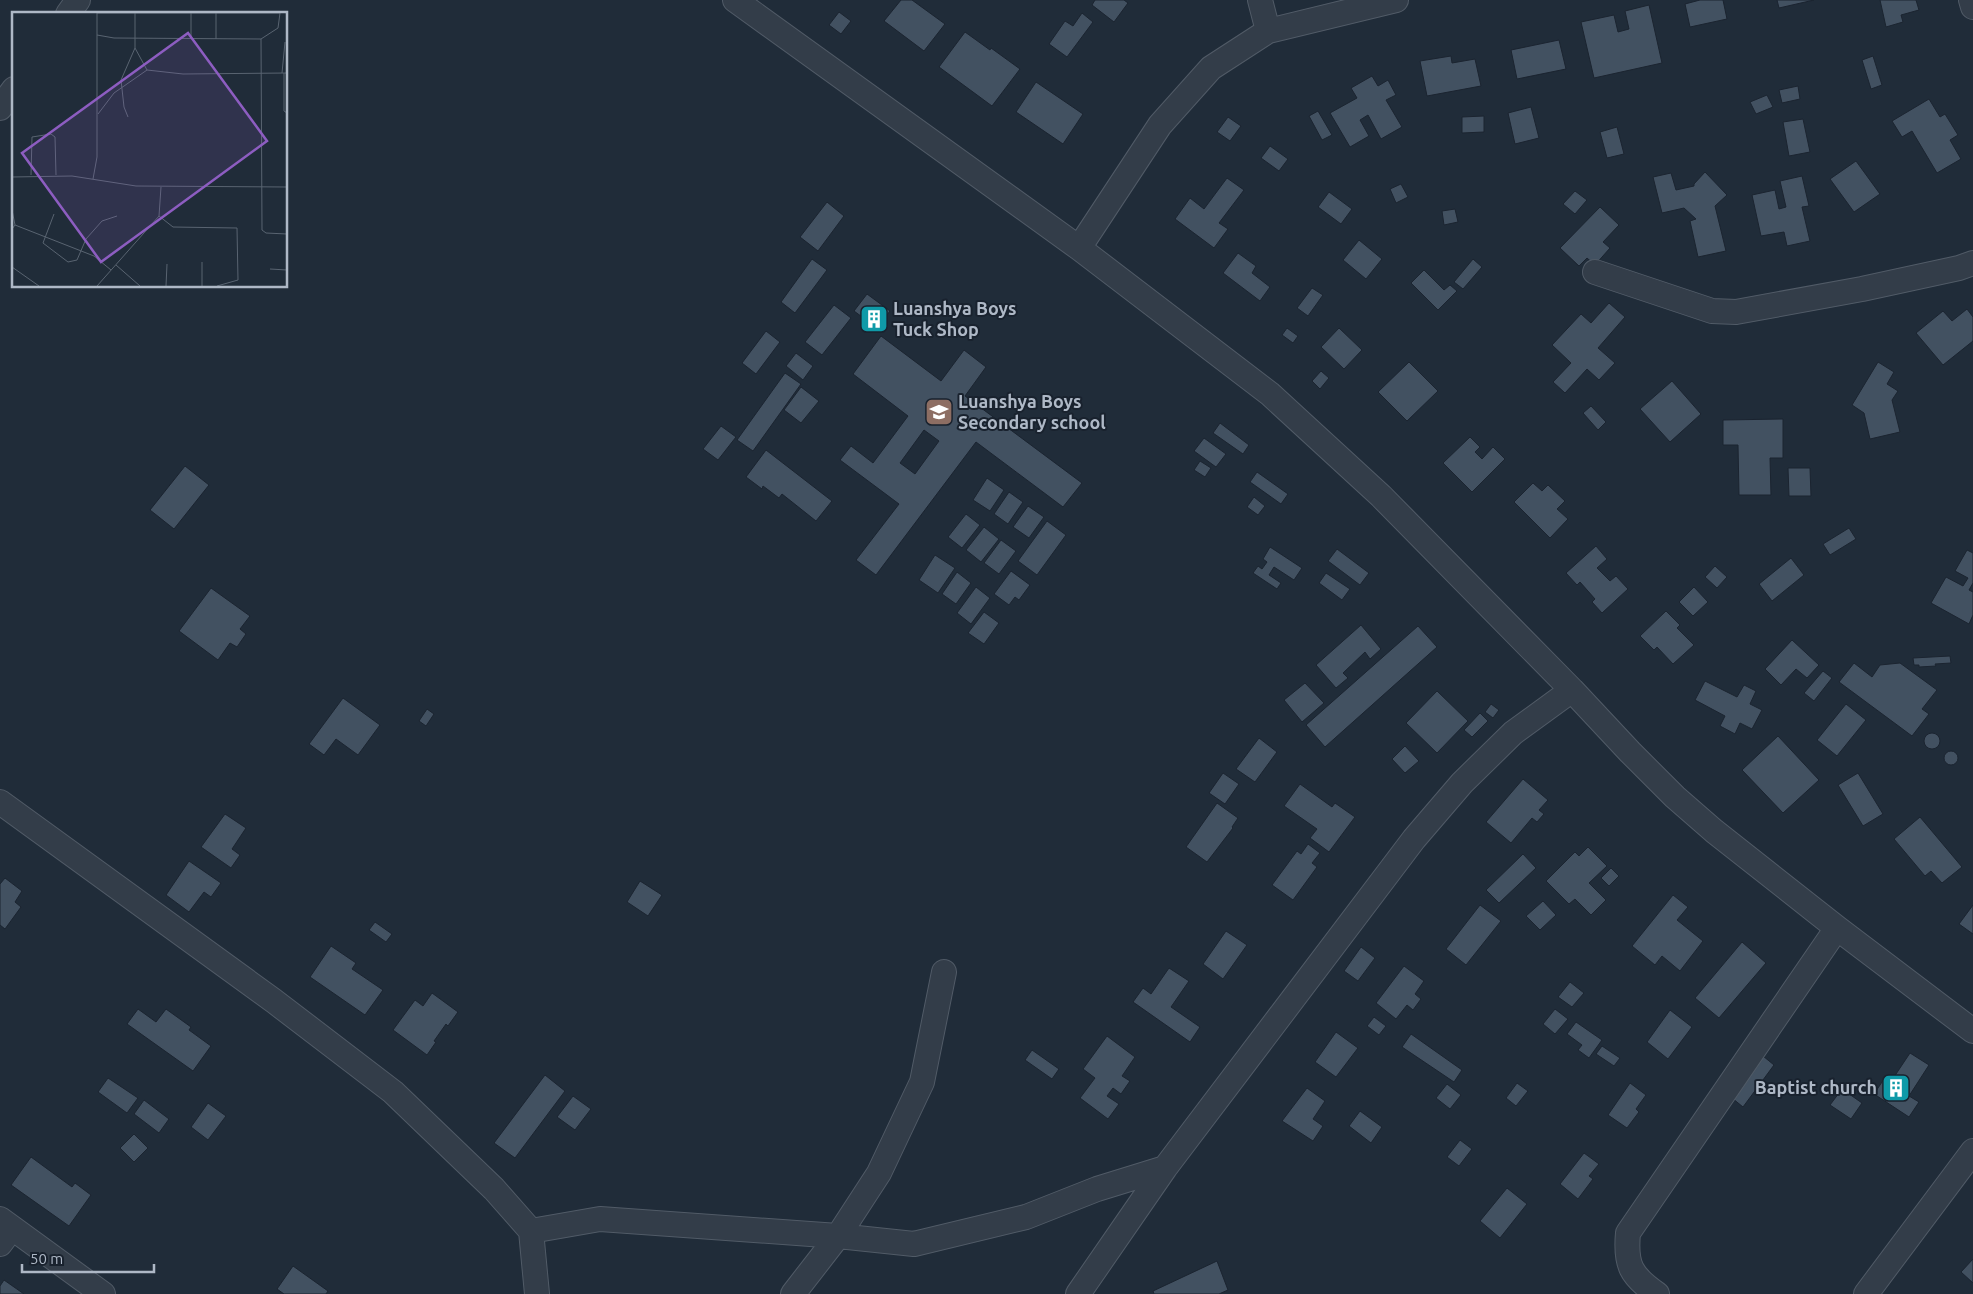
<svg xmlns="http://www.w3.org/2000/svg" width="1973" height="1294" font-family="Ubuntu,sans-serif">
<rect width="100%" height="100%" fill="#202c39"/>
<path fill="#425161" stroke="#1b2430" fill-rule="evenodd" d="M901,0H912L945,24L924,51L884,21Z
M1095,0H1124L1128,3L1114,22L1092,5Z
M1700,0H1723L1727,19L1690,27L1685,4Z
M1777,0H1814L1779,8Z
M1880,0H1916L1919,10L1901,15L1903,22L1886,27Z
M1649,5L1662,63L1594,78L1581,22L1614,15L1618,32L1629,29L1625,11Z
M839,12L851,21L841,34L829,25Z
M1082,13L1093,22L1067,57L1049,44L1065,21L1073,26Z
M965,32L990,50L991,48L1020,69L992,106L939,67Z
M1559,40L1566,69L1517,79L1511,50Z
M1451,56L1452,63L1475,59L1481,86L1427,96L1420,61Z
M1873,56L1882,85L1871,89L1862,60Z
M1372,76L1378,86L1388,80L1396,95L1386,100L1402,127L1381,139L1368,115L1360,120L1369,136L1350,147L1330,113L1357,98L1351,88Z
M1036,82L1083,114L1063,144L1016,112Z
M1798,86L1800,99L1782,103L1779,90Z
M1767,95L1773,107L1756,114L1750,102Z
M1929,99L1940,117L1945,114L1958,135L1950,140L1961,159L1937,173L1912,131L1902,137L1892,121Z
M1531,107L1539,138L1515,144L1508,113Z
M1318,111L1332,135L1322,140L1309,116Z
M1484,116V132L1462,133V117Z
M1228,117L1241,126L1230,141L1217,132Z
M1803,119L1810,152L1789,156L1783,122Z
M1617,127L1624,154L1607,158L1600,132Z
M1270,146L1288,159L1279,171L1261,158Z
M1856,161L1880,194L1854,212L1830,179Z
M1705,172L1727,195L1715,206L1726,251L1698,257L1690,221L1696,219L1684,208L1662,213L1653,177L1671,173L1676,190L1694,186V184Z
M1802,176L1809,206L1802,207L1810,241L1787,246L1784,232L1761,236L1752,195L1775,190L1779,209L1786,207L1780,181Z
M1227,178L1244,190L1219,223L1228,229L1214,248L1175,219L1190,198L1204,209Z
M1401,184L1408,197L1396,203L1390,189Z
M1575,191L1587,200L1575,214L1563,204Z
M1329,192L1352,209L1341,224L1318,207Z
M827,202L844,216L818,251L800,237Z
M1600,207L1619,225L1603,242L1610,248L1595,265L1587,258L1579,266L1560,248Z
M1455,209L1458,222L1444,225L1442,211Z
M1359,240L1382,259L1366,279L1343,260Z
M1238,253L1256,266L1252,273L1270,287L1260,301L1223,273Z
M812,259L827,270L795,313L781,302Z
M1473,259L1482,267L1463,289L1454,282Z
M1424,270L1444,290L1450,285L1457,291L1438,310L1411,283Z
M1312,288L1323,295L1308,316L1297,308Z
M867,294L890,311L877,328L854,311Z
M1609,303L1625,317L1598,348L1615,363L1599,380L1587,369L1565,393L1553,382L1571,363L1552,345L1581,314L1591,323Z
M834,305L851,318L822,355L805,342Z
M1967,309L1973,317V341L1943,365L1916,333L1943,311L1952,321Z
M1287,328L1298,336L1293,343L1282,335Z
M1339,328L1362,350L1344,369L1321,347Z
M766,331L780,342L756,374L742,363Z
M881,336L941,381L964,350L986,367L965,396L1082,483L1063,507L976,442L876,575L856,560L899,504L840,460L851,446L873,463L908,416L853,374ZM924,430L939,441L915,474L900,463Z
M796,353L813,366L803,380L786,366Z
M1409,362L1438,391L1407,421L1378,392Z
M1878,362L1894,372L1887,384L1898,391L1892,400L1900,432L1870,439L1864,413L1852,405Z
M1321,371L1329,378L1320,389L1312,381Z
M785,373L801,384L753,451L737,440Z
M1672,381L1701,414L1670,442L1640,409Z
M801,387L819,401L801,423L784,410Z
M1591,406L1606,422L1598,430L1583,413Z
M1783,419V458H1770L1771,495H1739L1738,445H1723V420Z
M1220,423L1249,445L1243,454L1213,433Z
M721,426L736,437L718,460L703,449Z
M1470,437L1480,447L1475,452L1482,459L1493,447L1505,459L1472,492L1443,463Z
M1204,438L1226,454L1216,467L1194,451Z
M766,450L832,501L816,521L782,494L779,498L763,486L762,489L746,477Z
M1200,461L1211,468L1205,477L1194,470Z
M185,466L209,485L174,529L150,510Z
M1788,468H1810L1811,496H1789Z
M1257,472L1288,494L1281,504L1250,482Z
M987,478L1004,490L990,511L973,500Z
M1533,483L1542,491L1548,485L1565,501L1557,509L1568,519L1550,538L1514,502Z
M1009,492L1023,502L1008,524L994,514Z
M1254,497L1265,506L1258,515L1247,507Z
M1028,506L1044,517L1029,538L1013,527Z
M966,514L980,525L962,548L948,537Z
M1047,521L1066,535L1037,575L1018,561Z
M984,527L999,539L981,562L966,550Z
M1849,528L1856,539L1830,555L1823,544Z
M1001,540L1016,551L999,574L984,563Z
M1596,546L1607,559L1597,568L1610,581L1616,576L1628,589L1602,613L1592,602L1595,599L1580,582L1577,585L1566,573Z
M1270,547L1302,568L1294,580L1274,567L1269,575L1281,583L1277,589L1253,573L1258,566L1262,569L1267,562L1263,559Z
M1337,549L1369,573L1360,585L1328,561Z
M1967,550L1973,553V583L1969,590L1973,592V615L1969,624L1931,603L1946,577L1963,586L1968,578L1955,571Z
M935,555L955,568L938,593L919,580Z
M1791,558L1804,575L1772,601L1759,584Z
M1715,566L1727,577L1717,588L1705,577Z
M1011,571L1030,585L1019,600L1015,597L1009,605L994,594Z
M957,572L971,583L956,604L942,594Z
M1326,573L1350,589L1342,600L1319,583Z
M976,587L990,598L971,624L957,613Z
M1694,587L1708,602L1693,616L1679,602Z
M211,588L250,616L240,629L246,634L237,647L230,643L218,660L179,631Z
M1666,611L1680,625L1677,628L1694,645L1673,664L1657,647L1654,650L1640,636Z
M984,612L999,623L984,644L968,633Z
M1361,625L1381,649L1370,659L1365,652L1343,673L1348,678L1336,688L1316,665Z
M1418,626L1437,647L1325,747L1306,725Z
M1792,640L1819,665L1807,678L1796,669L1781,685L1765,669Z
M1950,656L1951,663L1935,664L1936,666L1919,667V665H1914L1913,658Z
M1854,663L1872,677L1880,665L1900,663L1937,690L1922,709L1929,714L1912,736L1839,682Z
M1823,671L1832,678L1814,701L1804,693Z
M1705,681L1737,697L1744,685L1756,691L1750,704L1762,710L1752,729L1740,723L1735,734L1720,726L1725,716L1695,700Z
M1305,683L1324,703L1302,722L1284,700Z
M1437,691L1468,721L1437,753L1406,723Z
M343,698L380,725L358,755L336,739L324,755L309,744Z
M1491,704L1499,710L1493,718L1485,712Z
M1846,704L1866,720L1837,756L1817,740Z
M427,709L434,714L426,726L419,721Z
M1480,713L1488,721L1472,737L1464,730Z
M1924 741a8 8 0 1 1 16 0a8 8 0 1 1-16 0Z
M1778,736L1819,780L1783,813L1742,770Z
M1259,738L1277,752L1255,782L1236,769Z
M1405,746L1419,761L1405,773L1392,759Z
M1944 758a7 7 0 1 1 14 0a7 7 0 1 1-14 0Z
M1223,773L1239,784L1225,804L1209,793Z
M1858,773L1883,814L1863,826L1838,785Z
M1523,779L1548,800L1539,810L1544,814L1537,822L1532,818L1511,843L1486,822Z
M1300,784L1332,807L1335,803L1355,817L1329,852L1310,838L1317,829L1284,806Z
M1217,803L1238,818L1232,827L1233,828L1207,862L1186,847Z
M225,814L246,828L232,849L240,855L231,868L201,847Z
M1920,817L1962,867L1942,883L1931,871L1925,876L1894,839Z
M1308,844L1320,853L1312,863L1317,867L1293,900L1272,885L1297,851L1301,854Z
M1588,847L1607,866L1589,883L1606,900L1591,915L1575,899L1569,904L1546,881L1575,852L1579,856Z
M1523,854L1536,868L1499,903L1486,890Z
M189,861L221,883L211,897L204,892L189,912L166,895Z
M1611,868L1619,876L1609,886L1601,878Z
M5,878L22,891L15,902L21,907L5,929L0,925V884Z
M640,881L662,895L648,916L627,902Z
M1673,895L1688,907L1677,920L1703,941L1680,971L1662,956L1655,965L1632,946Z
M1543,901L1556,915L1540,930L1526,916Z
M1480,905L1501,921L1466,965L1446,949Z
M1973,905V934L1959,924Z
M375,922L392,934L386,942L369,930Z
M1226,931L1247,945L1223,979L1203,964Z
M1742,942L1766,963L1719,1018L1695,998Z
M331,946L356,963L352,969L383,990L365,1015L310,977Z
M1361,947L1375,958L1358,981L1344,971Z
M1404,966L1424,981L1415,994L1421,999L1413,1010L1407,1005L1396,1019L1376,1003Z
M1169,968L1189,981L1171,1007L1200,1027L1190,1042L1133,1002L1143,988L1151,994Z
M1570,982L1584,993L1572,1007L1558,997Z
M432,993L458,1012L448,1026L446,1024L434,1041L436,1042L427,1055L393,1030L415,1000L423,1006Z
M138,1009L156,1022L166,1009L191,1027L189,1030L211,1046L193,1071L127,1024Z
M1555,1009L1568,1019L1555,1034L1543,1024Z
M1670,1010L1692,1027L1668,1059L1647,1042Z
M1374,1017L1386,1026L1379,1035L1367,1026Z
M1576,1022L1602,1040L1589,1058L1578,1050L1582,1045L1567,1034Z
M1336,1032L1358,1048L1336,1077L1315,1062Z
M1411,1034L1462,1070L1454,1082L1402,1047Z
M1107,1036L1135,1057L1122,1076L1130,1081L1121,1094L1113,1088L1107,1096L1119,1104L1108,1119L1080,1098L1095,1078L1083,1069Z
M1602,1046L1620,1058L1614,1066L1596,1054Z
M1032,1050L1059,1069L1052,1079L1025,1060Z
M1910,1053L1929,1065L1909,1096L1919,1102L1909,1117L1874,1094L1884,1079L1890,1083Z
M1763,1056L1774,1065L1743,1107L1732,1098Z
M545,1075L565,1091L515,1158L494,1143Z
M108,1078L138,1098L127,1113L98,1092Z
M1517,1083L1528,1091L1516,1106L1506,1098Z
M1630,1083L1646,1095L1636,1109L1639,1112L1627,1128L1608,1115Z
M1447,1084L1461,1095L1450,1109L1436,1098Z
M1307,1088L1325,1101L1313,1119L1323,1126L1313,1141L1282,1121Z
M1842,1089L1862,1103L1851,1119L1830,1105Z
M573,1096L591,1109L575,1130L557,1117Z
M144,1100L169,1119L159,1133L134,1114Z
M208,1103L226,1116L208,1140L191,1127Z
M1360,1111L1382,1127L1371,1143L1349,1126Z
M134,1134L148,1148L134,1162L120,1148Z
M1460,1140L1472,1149L1459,1166L1447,1157Z
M1584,1153L1599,1164L1589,1176L1593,1179L1578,1199L1560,1184Z
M31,1157L72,1187L75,1183L91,1195L69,1226L11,1185Z
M1507,1188L1527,1204L1500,1238L1480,1221Z
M1973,1259V1283L1961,1272Z
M1217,1261L1228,1290L1219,1294H1154L1153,1291Z
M293,1266L328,1291L326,1294H284L277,1289Z
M4,1280L24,1294H0V1286Z"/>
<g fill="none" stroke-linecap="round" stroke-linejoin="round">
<defs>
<path id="minor" d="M735,0L1079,248L1270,394L1381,496L1572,690L1630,752L1675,797L1714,831L1837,928L1973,1031
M1260,0L1268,31
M1971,0L1973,7
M68,14L78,0
M0,108L14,89
M1079,248L1160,125L1211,68L1268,31L1396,0
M1595,272L1712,311L1736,312L1862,289L1959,268L1973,263
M0,802L274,1001L393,1092L494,1189L531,1231L600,1219L838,1236L914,1244L1026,1217L1097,1189L1165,1168
M0,1219L103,1294
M531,1231L537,1294
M0,1244L12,1228
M793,1294L838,1236L879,1173L922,1082L944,972
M1078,1294L1165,1168L1414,839L1462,783L1513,733L1572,690
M1657,1294C1631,1276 1625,1265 1628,1233L1837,928
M1866,1294L1973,1151"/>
</defs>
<use href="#minor" stroke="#515b67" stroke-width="26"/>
<use href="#minor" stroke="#333d49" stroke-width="24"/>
</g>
<defs>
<symbol id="building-square" viewBox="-11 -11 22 22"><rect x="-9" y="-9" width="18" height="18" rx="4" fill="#0f9aa8" stroke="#19222e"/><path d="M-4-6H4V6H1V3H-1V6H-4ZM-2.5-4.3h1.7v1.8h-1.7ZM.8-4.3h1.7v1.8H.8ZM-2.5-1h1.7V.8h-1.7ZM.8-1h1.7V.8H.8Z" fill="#fff"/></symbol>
<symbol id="school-square" viewBox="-11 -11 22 22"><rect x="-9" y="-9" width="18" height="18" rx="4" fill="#8d6e63" stroke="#19222e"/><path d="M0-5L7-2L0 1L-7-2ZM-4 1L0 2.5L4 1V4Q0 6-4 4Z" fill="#fff"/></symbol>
</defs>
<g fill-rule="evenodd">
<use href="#building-square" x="858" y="303" width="32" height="32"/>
<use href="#school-square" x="923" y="396" width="32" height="32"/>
<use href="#building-square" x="1880" y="1072" width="32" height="32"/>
</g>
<g text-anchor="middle" stroke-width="4" stroke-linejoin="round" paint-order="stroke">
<g font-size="18" font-weight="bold" fill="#aeb8c6" stroke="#19222e" text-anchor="start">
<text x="893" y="315">Luanshya Boys<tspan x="893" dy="21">Tuck Shop</tspan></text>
<text x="958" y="408">Luanshya Boys<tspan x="958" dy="21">Secondary school</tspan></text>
<text x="1877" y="1094" text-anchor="end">Baptist church</text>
</g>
</g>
<g transform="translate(12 12)">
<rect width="275" height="275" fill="#202c39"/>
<path fill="none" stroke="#596471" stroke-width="1" d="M123,1V36L135,58M179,1V27M204,1V27M85,23L102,26L249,27L266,16L268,1M249,27L250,218L254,221L275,222M270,61L273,30M272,61V99L275,101M86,102L102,81L135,58L171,62L275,61M116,105L112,95L109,68L123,36M19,163L20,125L39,122L43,125L44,163M0,165L60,164L124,174L275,175M81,167L85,145V1H268M0,198L3,213L0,217M42,202L31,231L56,250L65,248L74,227L90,209L105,204M147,204L161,215L225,216L226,268L205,274M3,213L82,244L99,258M104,253L128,274M0,255L27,274M258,257L275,258M85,274L147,204L149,175M154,274L155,252M190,274V250"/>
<path fill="#8d5dc1" fill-opacity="0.15" stroke="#8d5dc1" stroke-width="2.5" d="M176,21L255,129L89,250L10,141Z"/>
<rect width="275" height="275" fill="none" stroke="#aeb8c6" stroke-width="2.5"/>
</g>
<path d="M22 1264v8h132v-8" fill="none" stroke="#aeb8c6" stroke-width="2.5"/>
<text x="30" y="1264" font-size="15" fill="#aeb8c6" stroke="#19222e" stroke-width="4" paint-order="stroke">50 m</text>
</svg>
